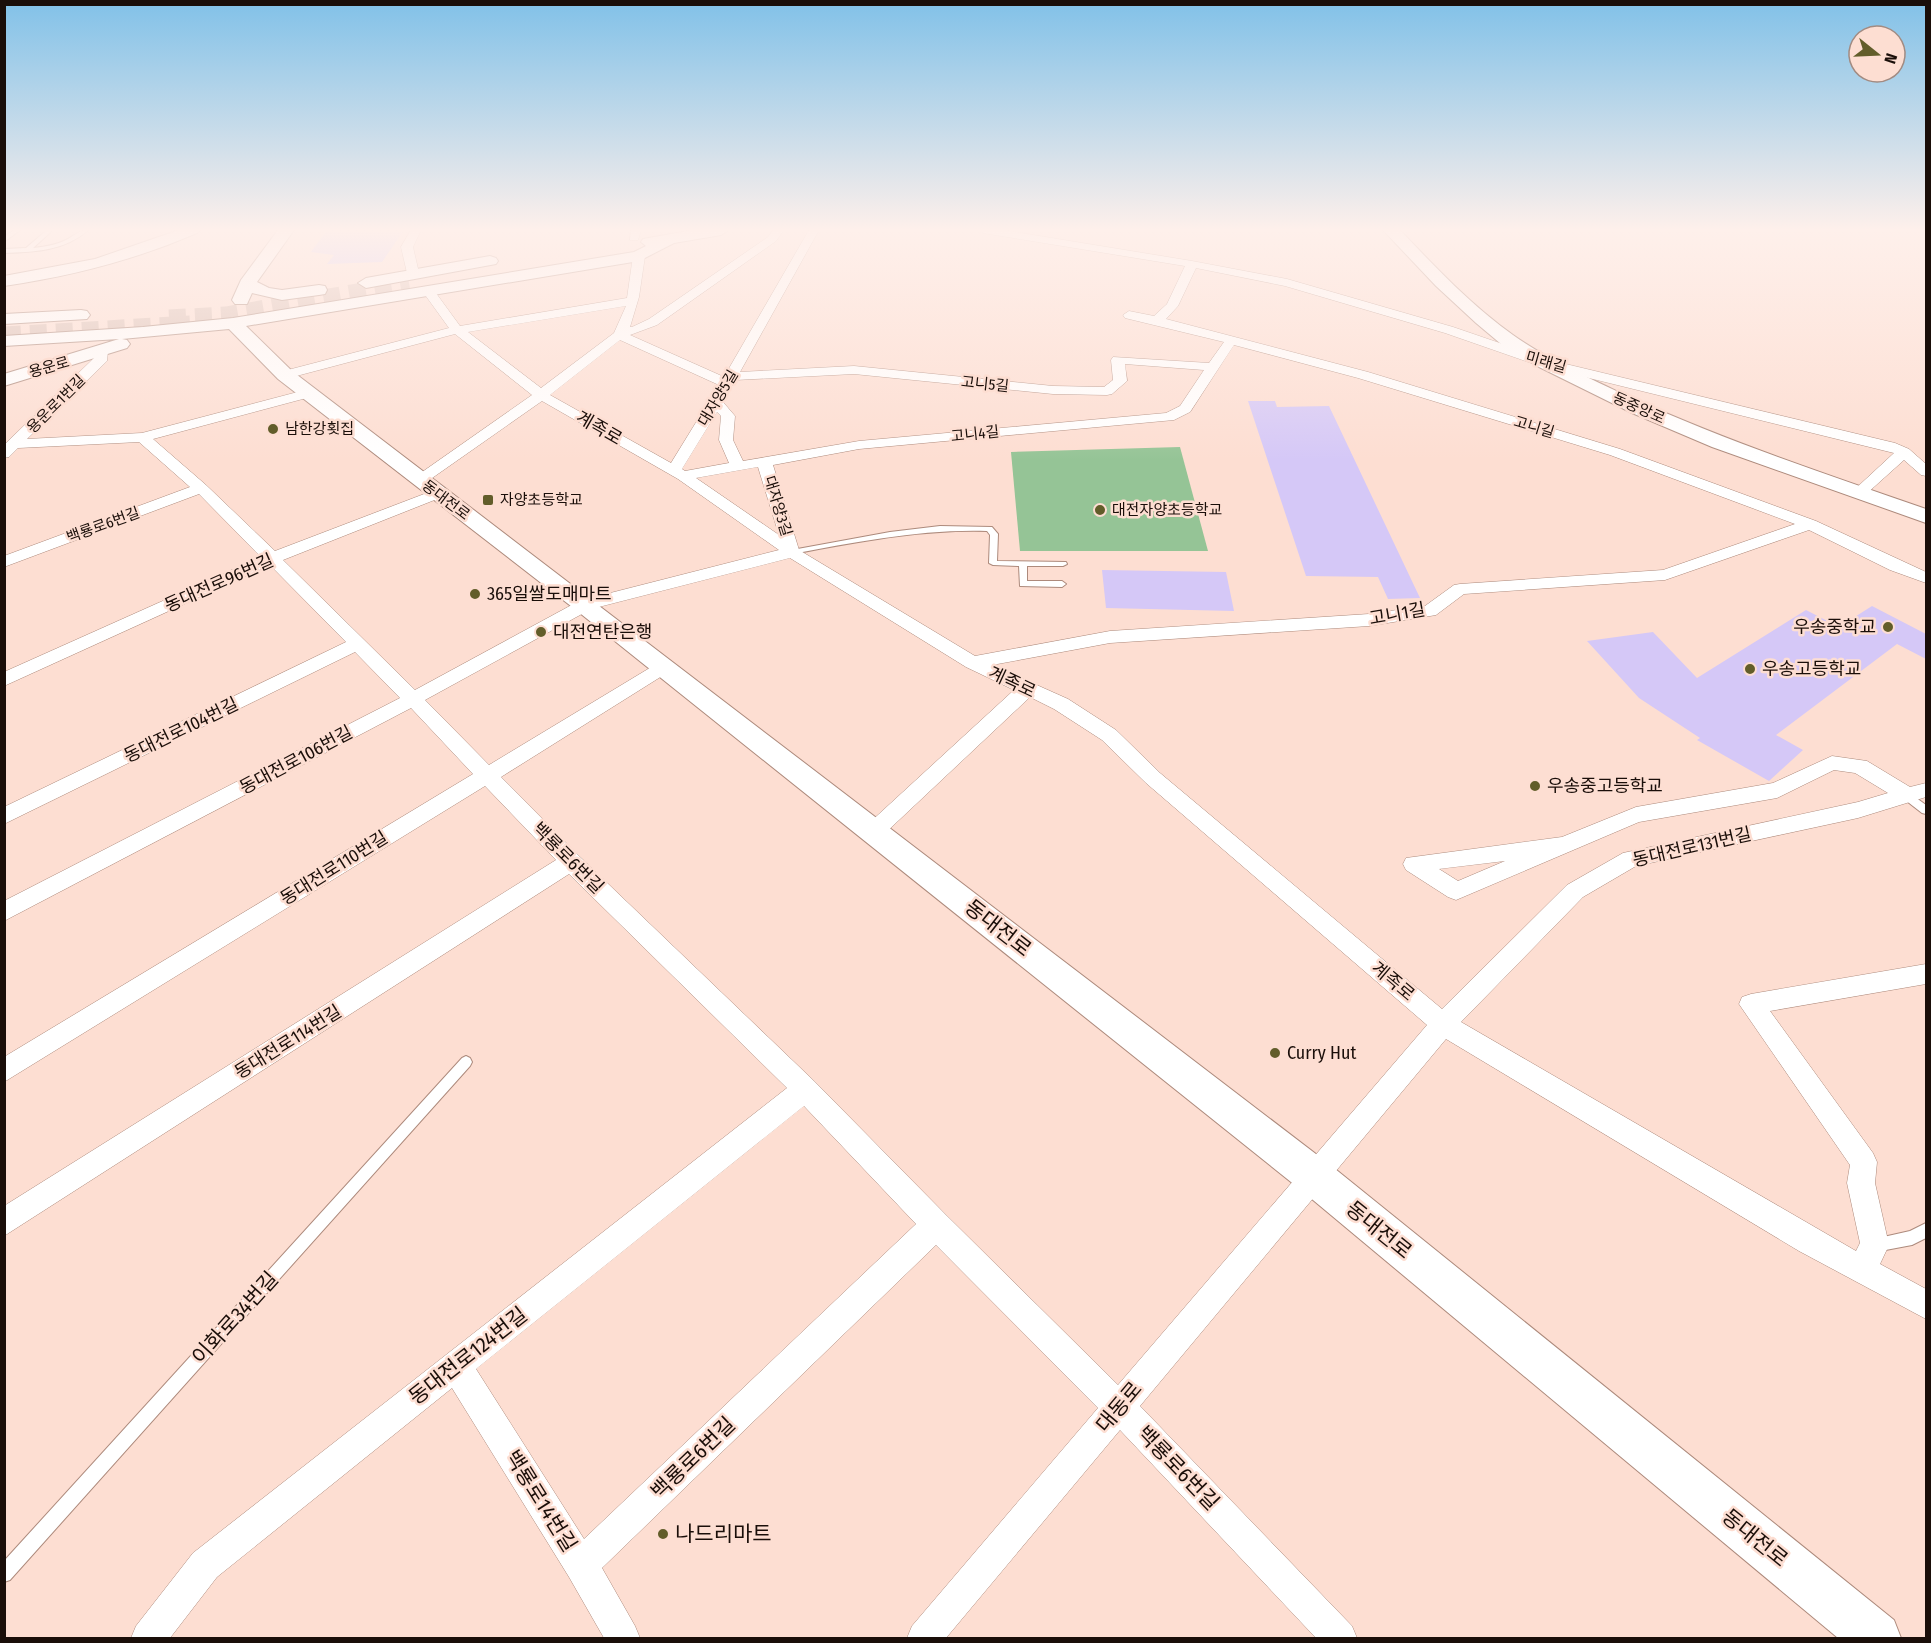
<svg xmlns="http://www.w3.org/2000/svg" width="1931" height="1643" font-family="'Fira Sans Condensed','Noto Sans KR',sans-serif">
<rect width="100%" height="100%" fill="#fdded2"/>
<path fill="#95c496" d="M1180,447L1208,551H1020L1011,452Z"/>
<path fill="#d5c8f7" d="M327,230H404L382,262L327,264L334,255L311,252Z
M1248,401H1275L1277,407L1329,406L1420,598L1388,599L1378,577L1306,576Z
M1102,570L1226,572L1234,611L1106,608Z
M1872,606L1926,634V659L1897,644L1776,735L1803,750L1769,781L1697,740L1700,738L1639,698L1587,641L1653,632L1697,678L1806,610L1839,627Z"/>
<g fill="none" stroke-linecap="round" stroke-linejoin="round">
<path stroke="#dbbfb4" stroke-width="17" stroke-dasharray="17 9" stroke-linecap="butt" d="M169,318L226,315L409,283
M4,335L190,324"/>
<defs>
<path id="lane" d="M14,230H20L4,242V237Z
M47,230H53L33,248C44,247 56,245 66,240C74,236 79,230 88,230C65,251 34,252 4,253V249L26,248Z
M940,526L992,527L998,534L997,561L1066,562L1067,564L1063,566H1027V581H1062L1066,584L1062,587L1020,586L1019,566L993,565L989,563L990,535L987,531C921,529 857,542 792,554L788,552L792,550L890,532Z
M1908,792L1926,805V814L1922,813L1904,799L1903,796L1904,793Z
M466,1056L470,1058L472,1062L470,1066L10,1580L4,1582V1561L462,1058Z
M1926,1223V1238L1912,1245L1875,1252L1870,1250L1868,1245L1870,1240L1910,1231Z"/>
<path id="street" d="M411,230H421L413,247L419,273L413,276L407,273L401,247Z
M631,230H641L638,240H630Z
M773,230H784L776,241L657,325L630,335L724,377L809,230H819L740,372L854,366L1053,386L1104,387L1113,380L1111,360L1113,357L1209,363L1224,342L1125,318L1123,315L1129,311L1154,316L1167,304L1185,266L983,233L978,230H1003L1192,261L1287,279L1453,327L1549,360L1895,443L1909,449L1926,464V476L1921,475L1904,460L1864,496H1854L1851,493L1854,490L1894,453L1540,366L1445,333L1285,286L1196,268L1178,306L1166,319L1368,372L1620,449L1816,521L1926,572V583L1890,570L1809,530L1665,580L1464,594L1436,615L1430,616L1369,626L1110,643L992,665L1068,699L1116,730L1160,773L1442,1009L1567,885L1623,853L1858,802L1888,793L1855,773L1834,770L1777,798L1639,822L1456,900L1448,897L1406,870L1403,864L1406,858L1562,837L1636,807L1773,783L1832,756L1867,761L1910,787L1926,783V797L1858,818L1636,866L1583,897L1461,1022L1856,1251L1860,1243L1847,1183L1850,1165L1739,1004L1742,997L1751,994L1926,964V984L1770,1011L1873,1153L1877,1162L1875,1183L1889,1245L1880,1264L1926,1289V1319L1799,1251L1446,1039L1140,1406L1352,1626L1357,1638H1316L1120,1430L946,1638H907L912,1626L1098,1408L936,1245L602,1568L635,1626L640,1638H604L569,1577L452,1388L217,1577L170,1638H131L136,1626L193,1553L787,1088L569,874L4,1236V1206L556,860L485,786L4,1082V1057L473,774L411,708L4,921V901L400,698L355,652L4,824V807L346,642L270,565L4,686V672L261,557L199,494L4,567V556L190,487L139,442L18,448L9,457L4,458V445L95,357L97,348L102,347L108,351L107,361L27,439L142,433L309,389L314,390L316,393L314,396L153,439L206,485L275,551L432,491H442L445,494L442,497L283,560L415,690L579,601L779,550L678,479L542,401L425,483H415L412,480L415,477L532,395L455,334L285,379L278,375L280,372L449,328L423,292L429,288L433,289L460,326L627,298L633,256L639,253L645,256L639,297L630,327H632L649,319L768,237ZM626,306L614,333L541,388L468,332ZM620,340L719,385L671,463L550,395ZM1234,345L1358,378L1610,455L1795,524L1663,570L1460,584L1454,585L1425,606L1369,614L1110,631L975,656L799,550L773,465L859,449L1174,420L1190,412ZM1125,364L1204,370L1180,406L1166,413L859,441L743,461L733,440L735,416L723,402L735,380L854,374L1053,394L1107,395L1112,394L1127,381ZM717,412L721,416L719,440L729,463L685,471L682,469ZM758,467L779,535L696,478ZM790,558L966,667L1014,690L867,825L863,831L867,837L874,839L881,837L1030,697L1054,709L1102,740L1146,783L1427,1025L1118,1385L946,1215L814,1081L579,856L501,777L670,671L673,667L670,663H658L489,765L425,700L591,609ZM1505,861L1458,881L1439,869ZM804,1106L916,1224L584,1539L476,1369Z"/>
<path id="secondary" d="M179,230H200L197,233C135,260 72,276 4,286V276L95,259Z
M278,230H294L257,282L269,288L282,290L319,285L325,286L327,290L325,294L319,295L282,300L252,293L247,304H235L232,300L241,280Z
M693,230H729L721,235L674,243L639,261L246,326L292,371L1329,1164L1894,1620L1901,1638H1838L1301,1190L576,610L278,379L229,329L122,339L127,340L130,344L127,348L4,386V374L119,339L4,346V336L143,327L233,318L634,252L646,246L641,242L643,239Z
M1383,230H1400C1435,267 1471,305 1513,335C1547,359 1587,377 1625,395C1723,440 1825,474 1926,509V523L1712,447L1632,413L1539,367L1501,344L1476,323L1436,286Z
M490,256L496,258L498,261L496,264L366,288L358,283L366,278Z
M81,310L87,311L90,315L87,319L4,324V314Z"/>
</defs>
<use href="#lane" stroke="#ad8a7c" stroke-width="2"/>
<use href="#street" stroke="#ad8a7c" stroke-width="1"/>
<use href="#secondary" stroke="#ad8a7c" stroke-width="2"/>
<use href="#lane" fill="#fff" fill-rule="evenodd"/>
<use href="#street" fill="#fff" fill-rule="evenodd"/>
<use href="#secondary" fill="#fff" fill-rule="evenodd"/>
</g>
<linearGradient id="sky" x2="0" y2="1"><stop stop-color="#81c1e8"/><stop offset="0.5" stop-color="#fef0eb"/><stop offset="1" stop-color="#fef0eb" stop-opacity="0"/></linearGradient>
<rect width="1931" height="460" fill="url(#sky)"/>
<g fill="#625d2a" stroke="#fdded2" stroke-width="2">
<circle cx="273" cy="429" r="6"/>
<rect x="482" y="494" width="12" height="12" rx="3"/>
<circle cx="1100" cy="510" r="6"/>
<circle cx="475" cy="594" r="6"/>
<circle cx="1888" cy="627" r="6"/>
<circle cx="541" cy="632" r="6"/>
<circle cx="1750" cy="669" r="6"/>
<circle cx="1535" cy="786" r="6"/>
<circle cx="1275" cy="1053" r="6"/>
<circle cx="663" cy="1534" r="6"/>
</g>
<g text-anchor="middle" stroke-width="5" stroke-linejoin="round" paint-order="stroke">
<g font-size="15" fill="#1a0e09" stroke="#fdded2">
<text transform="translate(1546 362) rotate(16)" y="5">미래길</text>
<text transform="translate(49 367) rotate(-16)" y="5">용운로</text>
<text transform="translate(985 384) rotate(6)" y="5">고니5길</text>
<text transform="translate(718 398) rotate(-59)" y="5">대자양5길</text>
<text transform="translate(56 404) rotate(-45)" y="5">용운로1번길</text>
<text transform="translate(1639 408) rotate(24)" y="5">동중앙로</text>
<text transform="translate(1534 427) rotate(17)" y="5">고니길</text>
<text transform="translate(975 434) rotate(-6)" y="5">고니4길</text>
<text transform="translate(446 500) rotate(37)" y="5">동대전로</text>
<text transform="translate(778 506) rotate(73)" y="5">대자양3길</text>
<text transform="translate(103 525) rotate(-20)" y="5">백룡로6번길</text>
</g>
<g font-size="15" fill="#1a0e09" stroke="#fdded2" text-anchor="start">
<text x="285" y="434">남한강횟집</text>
<text x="500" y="505">자양초등학교</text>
<text x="1112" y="515">대전자양초등학교</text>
</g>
<g font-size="18" fill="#1a0e09" stroke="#fdded2">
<text transform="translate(599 428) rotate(30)" y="6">계족로</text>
<text transform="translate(219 583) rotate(-24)" y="6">동대전로96번길</text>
<text transform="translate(1397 614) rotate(-10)" y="6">고니1길</text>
<text transform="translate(1012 682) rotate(25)" y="6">계족로</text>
<text transform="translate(181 730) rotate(-26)" y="6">동대전로104번길</text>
<text transform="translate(296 760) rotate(-28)" y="6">동대전로106번길</text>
<text transform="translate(1692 847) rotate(-13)" y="6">동대전로131번길</text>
<text transform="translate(568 858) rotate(45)" y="6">백룡로6번길</text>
<text transform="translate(334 868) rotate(-32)" y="6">동대전로110번길</text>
<text transform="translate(1393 981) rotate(40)" y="6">계족로</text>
<text transform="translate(288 1042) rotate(-32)" y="6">동대전로114번길</text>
</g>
<g font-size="18" fill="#1a0e09" stroke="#fdded2" text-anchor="start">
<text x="487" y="600">365일쌀도매마트</text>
<text x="1876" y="633" text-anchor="end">우송중학교</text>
<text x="553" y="638">대전연탄은행</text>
<text x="1762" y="675">우송고등학교</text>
<text x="1547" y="792">우송중고등학교</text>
<text x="1287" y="1059">Curry Hut</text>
</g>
<g font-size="21" fill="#1a0e09" stroke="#fdded2">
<text transform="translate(998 928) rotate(38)" y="7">동대전로</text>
<text transform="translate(1379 1230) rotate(39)" y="7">동대전로</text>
<text transform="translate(235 1318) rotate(-48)" y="7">이화로34번길</text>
<text transform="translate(468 1356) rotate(-38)" y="7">동대전로124번길</text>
<text transform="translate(1119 1407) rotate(-50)" y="7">대동로</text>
<text transform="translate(693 1458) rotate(-44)" y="7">백룡로6번길</text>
<text transform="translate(1178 1468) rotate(46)" y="7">백룡로6번길</text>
<text transform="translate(541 1501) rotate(58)" y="7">백룡로14번길</text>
<text transform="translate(1755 1538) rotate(39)" y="7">동대전로</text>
</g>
<g font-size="21" fill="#1a0e09" stroke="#fdded2" text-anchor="start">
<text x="675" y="1541">나드리마트</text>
</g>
</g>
<rect width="1931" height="1643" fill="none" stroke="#1a0e09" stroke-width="12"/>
<g transform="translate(1877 54) rotate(108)"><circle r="28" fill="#fdded2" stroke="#a28b82" stroke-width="1.5"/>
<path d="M0-4.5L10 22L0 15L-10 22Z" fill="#625d2a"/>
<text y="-9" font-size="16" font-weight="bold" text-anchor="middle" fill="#1a0e09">N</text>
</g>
</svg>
